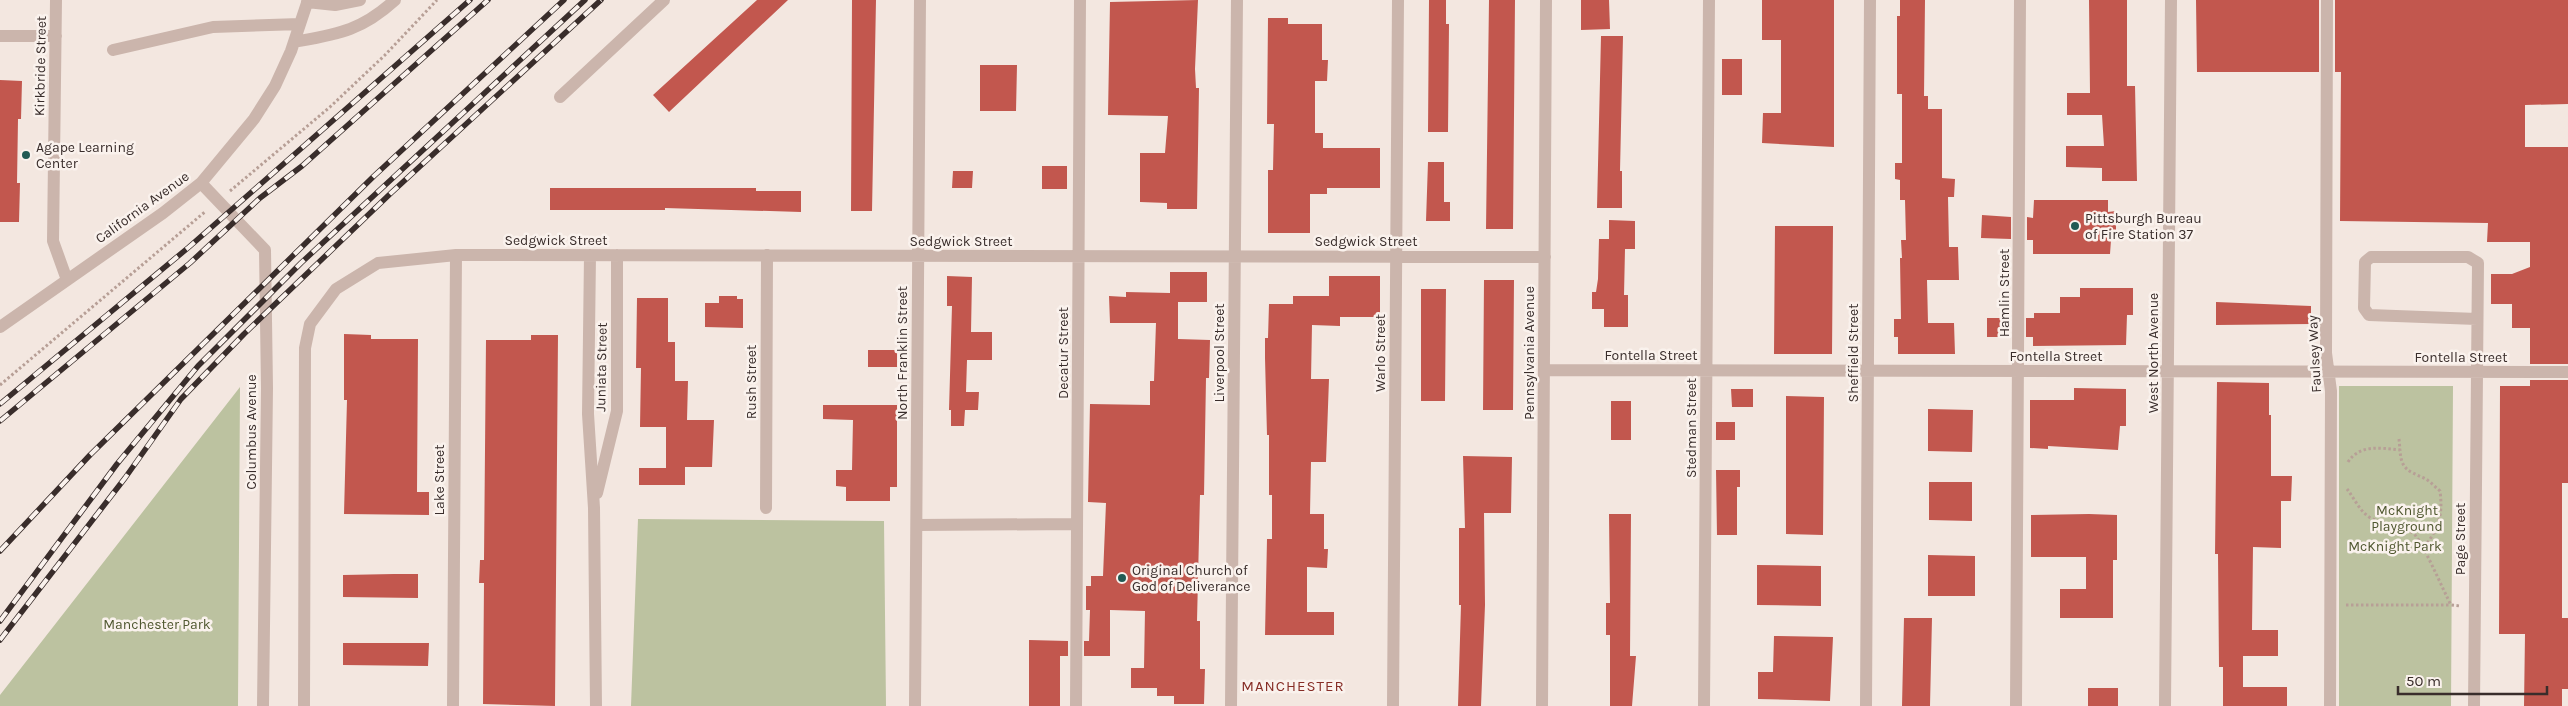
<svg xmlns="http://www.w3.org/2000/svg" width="2568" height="706" font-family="Karla,sans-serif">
<rect width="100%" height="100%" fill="#f3e7e0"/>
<path fill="#bcc2a0" d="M2339,386H2453L2451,706H2339Z
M240,387L238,706H0V695Z
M638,519L884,521L886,706H631Z"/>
<path fill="#c2574e" d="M757,0H788L669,112L653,95Z
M852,0H876L872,211H851Z
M1198,0L1195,69L1196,88H1199L1197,209H1167V203L1140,202V153H1165L1168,116L1108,115L1110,2Z
M1429,0H1446V24H1449L1448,132H1428Z
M1489,0H1515L1513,229H1486Z
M1581,0H1609L1610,29L1581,30Z
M1762,0H1834V147L1762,143L1763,113H1781V40H1762Z
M1900,0H1925L1924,96H1928V109H1942V178L1955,179L1954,197H1948L1949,247H1958L1959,280H1927L1928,323H1954L1955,354H1898V337H1894V319H1901L1900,258H1902L1901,240H1906L1905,200H1900V180L1895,179V163H1902V94H1897V16H1900Z
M2089,0H2127V86H2135L2137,181H2102V168L2066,167V146H2104L2102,115H2067V93H2090Z
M2196,0H2319V72H2197Z
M2335,0H2568V104L2525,105V147H2568V364H2530V328H2512V304H2491V274H2512L2530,267V242H2487L2488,223L2340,221L2341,72H2335Z
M1268,18H1288V24H1322V60H1328L1327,81H1315V133H1323V148H1380V188H1327V194H1310V233H1268V170H1273L1274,124H1267Z
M1601,36H1623L1620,171H1622V208H1597Z
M1722,59H1742V95H1722Z
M980,65H1017L1016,111H980Z
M0,80L22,81L21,119H18L17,183H20L19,222H0Z
M1428,162H1444V202H1450V221H1426Z
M1042,166H1067V189H1042Z
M953,171H973L972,188H952Z
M550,188H756V191H801V212L665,208V210H550Z
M2034,200H2108V212L2116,211V240H2111L2110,254H2033V240H2027V217L2033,218Z
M1982,215L2011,217V239L1981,238Z
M1609,220L1635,221V249H1625L1624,295H1628V327H1604V309H1592V292H1596L1598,279L1599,239H1609Z
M1775,226H1833L1832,354H1774Z
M1170,272H1207V302H1178V339L1210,340L1209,378H1206L1204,495H1200L1197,621H1200V669H1205L1204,704H1174V696H1157V688H1131V668H1144L1145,611L1110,610V656H1084V641H1089L1090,610H1086V586H1091V576H1103L1106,503L1088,502L1090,404L1150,405V381H1154L1156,323H1110L1109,296L1126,297V292L1170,293Z
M947,276L972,277L971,332H992V360H967L966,392H979L978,410H965L964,426H951V410H949L952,306H947Z
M1329,276H1380V317H1340V326L1312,325L1311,379H1329L1326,462H1311L1310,514H1324V549H1328L1327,568L1307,567V612H1334V635H1265L1267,539H1272V495H1269V435H1267L1265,358V338H1268L1269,304H1293V296H1329Z
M1484,280H1514L1513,410H1483Z
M2080,288H2133V315H2127L2126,345L2033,346V337H2026V318H2034V313H2060V297H2080Z
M1421,289H1446L1445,401H1421Z
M719,296H737V299H743V328L705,327V303H719Z
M637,298H668V342H675V381H688L687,420H714L712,467H685V485H639V468H666V427H640L641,368H636Z
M2216,302L2311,306V324L2216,325Z
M1987,318H2010V337H1987Z
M344,334L371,335V339H418L417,492H429V515L344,514L347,400H344Z
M531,335H558L555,706L483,704L484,583H479L480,560H484L486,340H531Z
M868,350H897V367H868Z
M2530,380H2568V483H2562V618H2568V689H2562V706H2524L2525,634H2499L2500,386H2530Z
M2217,382L2269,383V415H2271V476H2292L2291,501H2281V548L2253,547L2252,630H2278V656H2243V687H2287V706H2223V667H2219L2218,554H2215Z
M2074,388L2126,389V426H2120L2118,450L2048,446V449L2030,448V400H2074Z
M1731,389H1753V407H1732Z
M1786,396L1824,397L1823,535L1786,534Z
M1611,401H1631V440H1611Z
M823,405H897V487H890V501H846V487L836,486V470H852L853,420L823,419Z
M1928,409L1973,410L1972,452L1928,451Z
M1716,422H1735V440H1716Z
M1463,456L1512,457L1511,513H1484L1485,605L1481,706H1458L1461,605H1459V528H1465Z
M1716,470H1740V487H1737V535H1717Z
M1929,482H1972V521L1929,520Z
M1609,514H1631L1630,656H1636L1632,706H1610V635H1606V603H1610Z
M2089,514L2117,515V560H2113V618H2060V589H2086V557H2031V515Z
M1928,555L1975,556V596H1928Z
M1757,565L1821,566V606L1757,605Z
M394,574H418V598L343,597V575Z
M1904,618H1932L1930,706H1902Z
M1774,636L1833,637L1830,701L1758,699V672H1773Z
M1029,640L1068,641V656H1060V706H1029Z
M343,643H429L428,666L343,665Z
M2088,688H2118V706H2088Z"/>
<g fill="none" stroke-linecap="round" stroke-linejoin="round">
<path stroke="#b79f96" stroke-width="3" stroke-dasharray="2.5 2.5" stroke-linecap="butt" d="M230,191L330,107L385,55L437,0
M0,385L206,211
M2399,439L2400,450
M2348,462C2360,444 2380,448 2400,450C2401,469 2408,471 2424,478C2430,481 2435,487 2440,491C2443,514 2439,529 2424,547
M2347,489C2354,498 2359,510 2369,517C2382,525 2401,524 2413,533C2421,538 2444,592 2451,605L2460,606
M2346,605H2450"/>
<path stroke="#cbb5ac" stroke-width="12" d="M56,0L53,241L67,280
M2327,0L2326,353L2331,391L2330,706
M307,2L335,5L360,0
M0,36H56
M294,42C338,34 361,31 395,0
M113,50L213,27L300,24
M560,97L664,0
M201,183L265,250L267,388L263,706
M590,255L588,414L594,508L596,706
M0,327L163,213L201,183L254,119L275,86L291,51L308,0
M1544,370L2568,372
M597,493L617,411V255
M766,508L767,255
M918,525L1077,524
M304,706L305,348L310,324L336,289L378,263L456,255L1545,257
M453,706L456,255
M915,706L920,0
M1076,706L1080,0
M1231,706L1237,0
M1393,706L1398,0
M1542,706L1546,0
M1704,706L1709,0
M1866,706L1870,0
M2016,706L2020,0
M2165,706L2171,0
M2474,706L2478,263L2468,257H2371L2365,262L2364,308L2369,315L2477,319"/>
<defs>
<path id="rail" d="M0,404L189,247L470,0
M0,421L190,263L260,198L302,166L488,0
M0,551L90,455L374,176L564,0
M0,621L117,464L198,366L301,263L585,0
M0,640L125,478L181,399L244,334L391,193L601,0"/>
</defs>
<use href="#rail" stroke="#392d2b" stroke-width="5.5"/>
<use href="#rail" stroke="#faf2ed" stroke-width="4" stroke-dasharray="11" stroke-linecap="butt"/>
</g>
<g fill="#215a54" stroke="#faf2ed" stroke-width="2">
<circle cx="26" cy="155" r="5"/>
<circle cx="2075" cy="226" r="5"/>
<circle cx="1122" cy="578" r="5"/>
</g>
<g text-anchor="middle" stroke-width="5" stroke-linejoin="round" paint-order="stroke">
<g font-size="14" fill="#392d2b" stroke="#faf2ed">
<text transform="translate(40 66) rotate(-89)" y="5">Kirkbride Street</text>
<text transform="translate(142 207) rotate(-36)" y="5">California Avenue</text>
<text x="556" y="245">Sedgwick Street</text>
<text x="961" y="246">Sedgwick Street</text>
<text x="1366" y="246">Sedgwick Street</text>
<text transform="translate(2004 293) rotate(-90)" y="5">Hamlin Street</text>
<text transform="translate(902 353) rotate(-90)" y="5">North Franklin Street</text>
<text transform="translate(1063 353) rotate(-90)" y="5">Decatur Street</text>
<text transform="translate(1219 353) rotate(-90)" y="5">Liverpool Street</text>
<text transform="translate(1380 353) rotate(-90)" y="5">Warlo Street</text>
<text transform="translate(1529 353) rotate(-90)" y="5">Pennsylvania Avenue</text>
<text transform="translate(1853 353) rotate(-90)" y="5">Sheffield Street</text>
<text transform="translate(2153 353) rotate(-90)" y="5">West North Avenue</text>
<text transform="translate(2314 354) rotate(-93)" y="5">Faulsey Way</text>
<text x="1651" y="360">Fontella Street</text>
<text x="2056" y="361">Fontella Street</text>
<text x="2461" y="362">Fontella Street</text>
<text transform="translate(601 367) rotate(-89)" y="5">Juniata Street</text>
<text transform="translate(751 382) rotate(-90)" y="5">Rush Street</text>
<text transform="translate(1691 428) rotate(-90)" y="5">Stedman Street</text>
<text transform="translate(251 432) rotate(-90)" y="5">Columbus Avenue</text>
<text transform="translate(439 480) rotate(-90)" y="5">Lake Street</text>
<text transform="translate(2460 539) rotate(-90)" y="5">Page Street</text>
</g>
<g font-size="14" fill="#392d2b" stroke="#faf2ed" text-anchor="start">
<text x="36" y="152">Agape Learning<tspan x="36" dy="16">Center</tspan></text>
<text x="2085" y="223">Pittsburgh Bureau<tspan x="2085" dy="16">of Fire Station 37</tspan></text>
<text x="1132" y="575">Original Church of<tspan x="1132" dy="16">God of Deliverance</tspan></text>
</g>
<g font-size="14" fill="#4f572f" stroke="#faf2ed">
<text x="2407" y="515">McKnight<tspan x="2407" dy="16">Playground</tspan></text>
<text x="2395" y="551">McKnight Park</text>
<text x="157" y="629">Manchester Park</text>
</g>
<g font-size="15" letter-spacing="1" fill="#862d26" stroke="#faf2ed">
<text x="1293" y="691">MANCHESTER</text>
</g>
</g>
<path d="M2398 686v8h149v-8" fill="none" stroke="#392d2b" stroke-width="2.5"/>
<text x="2406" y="686" font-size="15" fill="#392d2b" stroke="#faf2ed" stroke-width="4" paint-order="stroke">50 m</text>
</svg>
